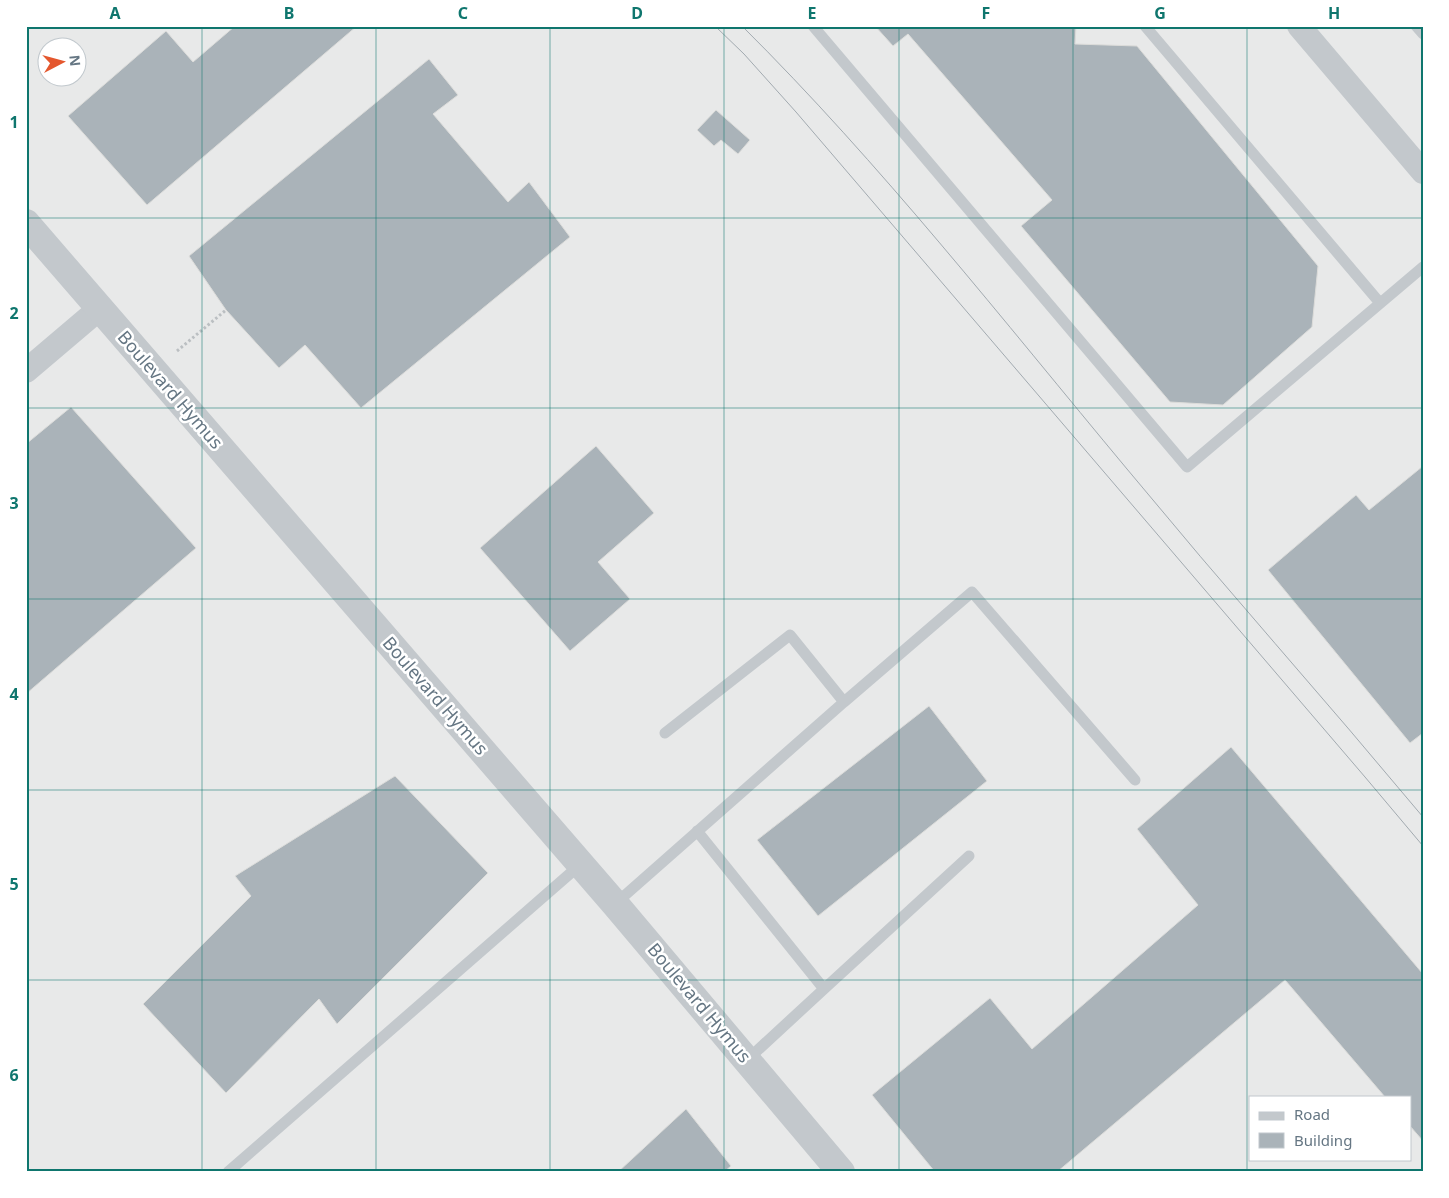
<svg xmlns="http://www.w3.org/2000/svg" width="1449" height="1198" font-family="'Noto Sans',sans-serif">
<rect width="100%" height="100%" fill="#fafaf8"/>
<path fill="#e8e9e9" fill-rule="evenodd" d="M26,26H1423V1172H26ZM48,48H78V78H48ZM1250,1097H1410V1159H1250Z"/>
<path fill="#aab3b9" stroke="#dcdcda" d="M235,26H357L147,205L68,116L166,31L193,62Z
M875,26H1076L1075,44L1137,46L1318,266L1312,327L1223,405L1170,402L1021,226L1052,200L908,34L893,46Z
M429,59L458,95L433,114L508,202L529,182L570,237L361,408L305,345L279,368L226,310L189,256Z
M716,110L750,140L738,154L721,140L714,146L697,130Z
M71,407L196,548L26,694V444Z
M596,446L654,513L598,562L630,599L570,651L480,548Z
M1423,466V733L1410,743L1268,570L1356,495L1369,510Z
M929,706L987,781L818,916L757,840Z
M1231,747L1423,974V1141L1410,1126V1097H1385L1285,980L1057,1172H935L872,1095L990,998L1032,1049L1198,905L1137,829Z
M395,776L488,873L337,1024L319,999L226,1093L143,1004L251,896L235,876Z
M686,1109L731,1166L724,1172H618Z"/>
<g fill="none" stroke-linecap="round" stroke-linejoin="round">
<path stroke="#bbbfc2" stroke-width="3" stroke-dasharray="2.5 2.5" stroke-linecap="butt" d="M177,351L226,310"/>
<path stroke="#c3c8cc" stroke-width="11" d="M813,26L1187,467L1423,267
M1145,26L1380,303
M1416,26L1423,34
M844,702L972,592L1135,780
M697,831L824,989L747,1060
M615,904L844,702L790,635L665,733
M824,989L969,856
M228,1172L581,864"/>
<path stroke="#c3c8cc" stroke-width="24" d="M1299,26L1423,172
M26,371L99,309"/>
<path stroke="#c3c8cc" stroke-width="28" d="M26,223L615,904L841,1172"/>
<path stroke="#a2aab0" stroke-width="1" d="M715,26L744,54L796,112L1365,777L1423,846
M742,26C881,164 1002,319 1127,469C1224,587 1326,700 1423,817"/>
</g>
<path fill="none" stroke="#0f766e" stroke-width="1" stroke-opacity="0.55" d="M202,26V1172M376,26V1172M550,26V1172M724,26V1172M899,26V1172M1073,26V1172M1247,26V1172M26,218H1423M26,408H1423M26,599H1423M26,790H1423M26,980H1423"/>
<g text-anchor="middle" stroke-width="5" stroke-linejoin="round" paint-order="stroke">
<g font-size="18" fill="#657683" stroke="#fff">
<text transform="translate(170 390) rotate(49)" y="6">Boulevard Hymus</text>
<text transform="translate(435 696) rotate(49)" y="6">Boulevard Hymus</text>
<text transform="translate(699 1003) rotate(50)" y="6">Boulevard Hymus</text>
</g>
</g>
<rect width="1449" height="1198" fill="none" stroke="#ffffff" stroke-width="55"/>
<rect x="1249" y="1096" width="162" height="65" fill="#ffffff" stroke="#c1c8cd"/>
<rect x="1259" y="1112" width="25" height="8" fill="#c3c8cc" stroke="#c1c8cd"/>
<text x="1294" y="1120" font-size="15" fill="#657683">Road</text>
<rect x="1259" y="1133" width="25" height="15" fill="#aab3b9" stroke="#c1c8cd"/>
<text x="1294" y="1146" font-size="15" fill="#657683">Building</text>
<g transform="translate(62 62) rotate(84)"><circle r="24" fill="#ffffff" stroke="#c1c8cd"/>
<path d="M0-4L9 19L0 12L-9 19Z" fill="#e4572e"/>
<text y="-8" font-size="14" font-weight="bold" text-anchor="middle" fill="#657683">N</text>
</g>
<rect x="28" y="28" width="1394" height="1142" fill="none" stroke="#0f766e" stroke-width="2"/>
<g font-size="16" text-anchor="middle" font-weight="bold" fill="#0f766e">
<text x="115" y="19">A</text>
<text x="289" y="19">B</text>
<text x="463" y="19">C</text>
<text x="637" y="19">D</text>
<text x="812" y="19">E</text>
<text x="986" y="19">F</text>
<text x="1160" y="19">G</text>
<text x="1334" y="19">H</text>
<text x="14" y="128">1</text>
<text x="14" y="319">2</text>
<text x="14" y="509">3</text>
<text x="14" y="700">4</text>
<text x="14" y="890">5</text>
<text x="14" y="1081">6</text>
</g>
</svg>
